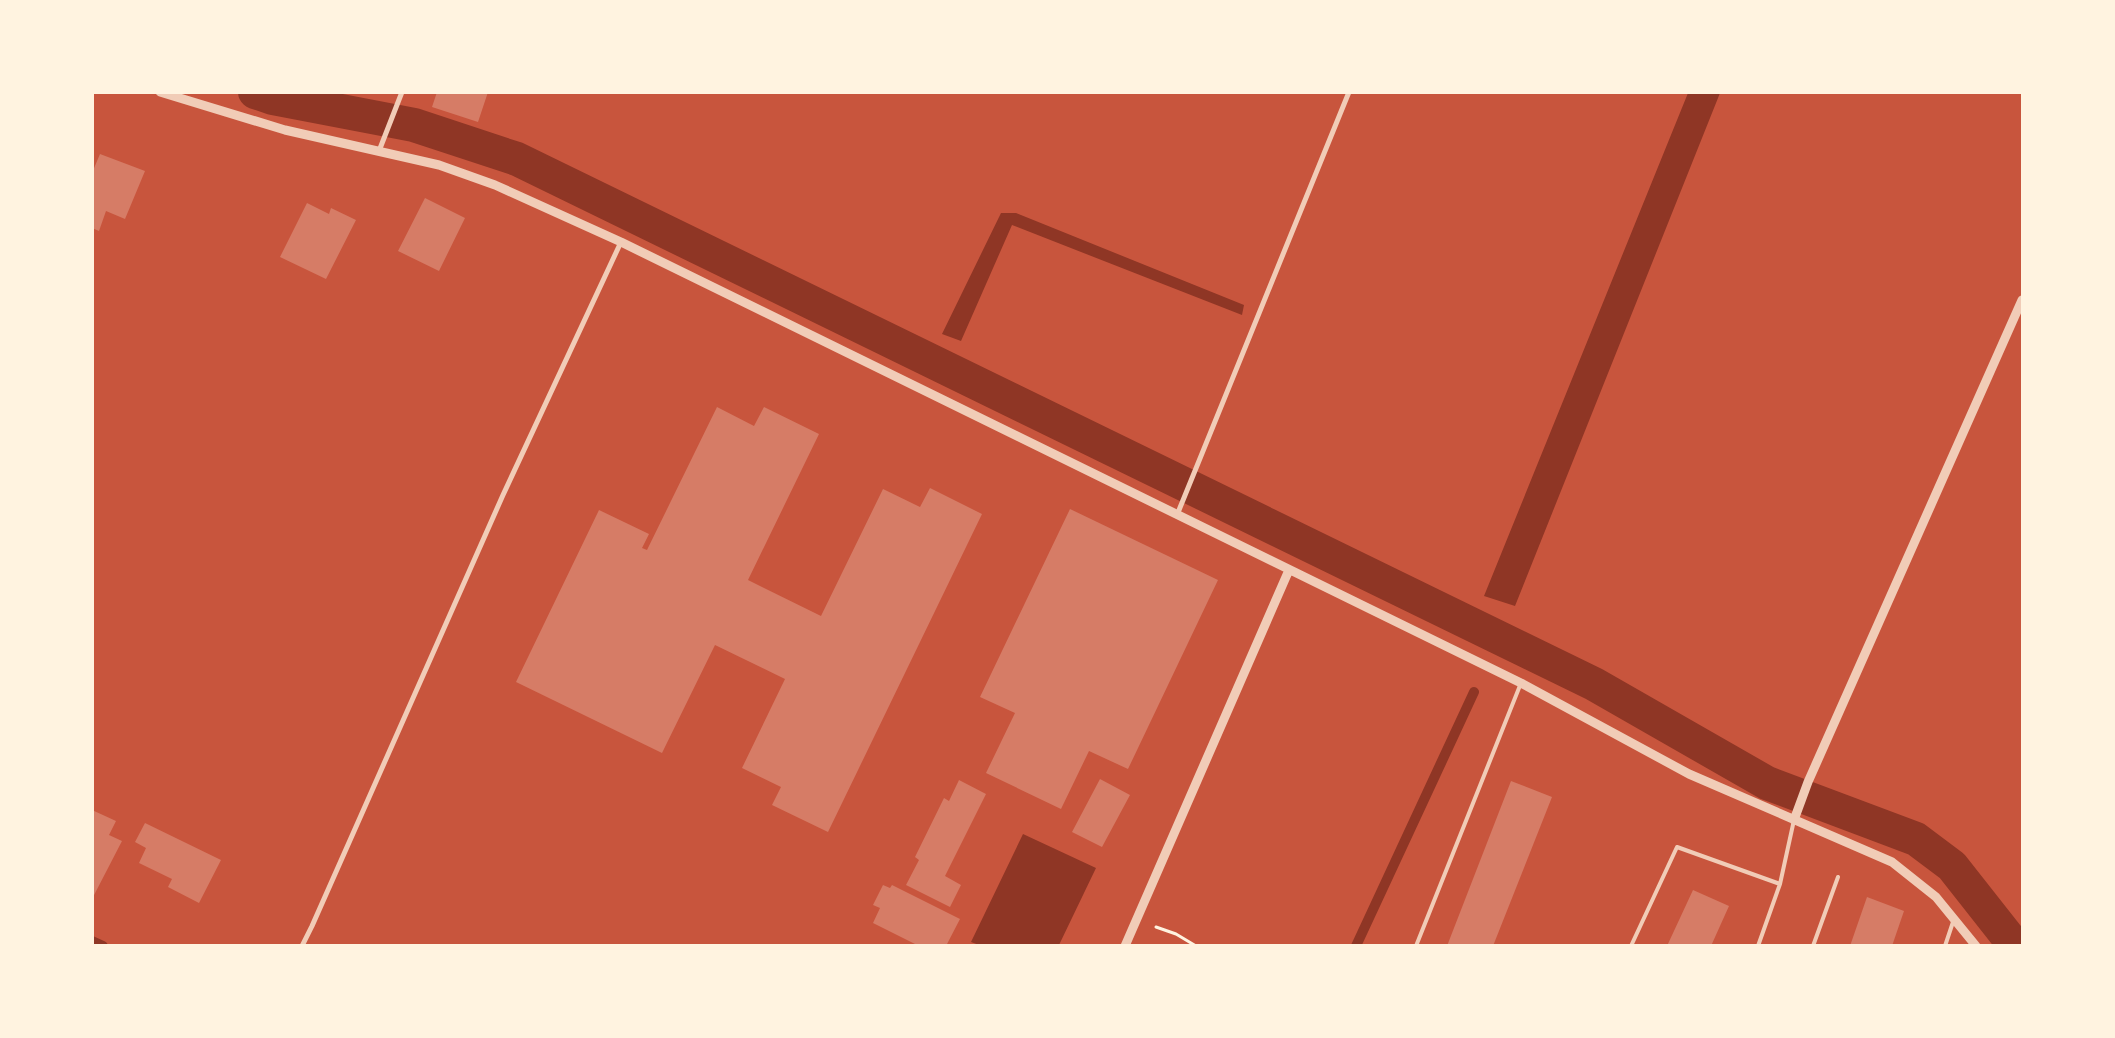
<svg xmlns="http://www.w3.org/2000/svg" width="2115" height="1038" font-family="Inter,sans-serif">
<rect width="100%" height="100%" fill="#c8553d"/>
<path fill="#8f3625" d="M1688,93H1720L1515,606L1484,596Z
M1001,213H1016L1244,305L1242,315L1012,225L961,341L942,334Z
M1023,834L1096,868L1059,945H979L971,942Z"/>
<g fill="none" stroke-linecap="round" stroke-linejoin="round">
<path stroke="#8f3625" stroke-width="10" d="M92,941L103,946
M1356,946L1474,692"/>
<path stroke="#8f3625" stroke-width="34" d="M255,92L273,98L414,125L517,159L1594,684L1767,783L1916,839L1952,866L2015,946"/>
</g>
<path fill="#d67c66" d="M437,92H488L478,122L432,107Z
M100,154L145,171L125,219L106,211L99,231L92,228V173Z
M425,198L465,218L439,271L398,251Z
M307,203L329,214L331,208L356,220L326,279L280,257Z
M717,407L754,426L764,407L819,434L748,580L821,616L883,489L920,507L930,488L982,514L828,832L772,805L781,787L742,768L785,679L715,645L662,753L516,682L599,510L649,534L642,548L647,550Z
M1070,509L1218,580L1128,769L1089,751L1061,809L986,773L1015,713L980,697Z
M1100,779L1130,795L1102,847L1072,832Z
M959,780L986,794L945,876L961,885L950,907L906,885L919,860L915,857L944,798L949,801Z
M1511,781L1552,797L1493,946H1447Z
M92,810L116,821L109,835L122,841L92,899Z
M145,823L221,860L199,903L168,887L172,879L139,863L146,848L135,842Z
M883,885L890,888L892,885L960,919L946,946H919L873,923L880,908L873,905Z
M1693,890L1729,906L1711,946H1667Z
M1867,897L1904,911L1892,946H1850Z"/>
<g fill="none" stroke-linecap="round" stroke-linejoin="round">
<path stroke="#fff3e0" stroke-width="3" d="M1156,927L1176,934L1196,946"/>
<path stroke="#f1ccb7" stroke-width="4" d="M1416,946L1521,683
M1631,946L1677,847L1780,884
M1758,946L1780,884L1794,820
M1813,946L1838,877
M1945,946L1954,919"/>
<path stroke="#f1ccb7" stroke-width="5" d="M379,151L402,92
M1177,515L1349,92
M302,946L312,926L503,495L621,242"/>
<path stroke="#f1ccb7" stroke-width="9" d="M160,92L285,130L439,165L495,185L621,242L1521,683L1689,774L1892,862L1936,897L1976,946
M1794,820L1808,782L2022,300
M1125,946L1289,570"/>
</g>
<rect width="2115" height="1038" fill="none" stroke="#fff3e0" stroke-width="188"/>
</svg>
